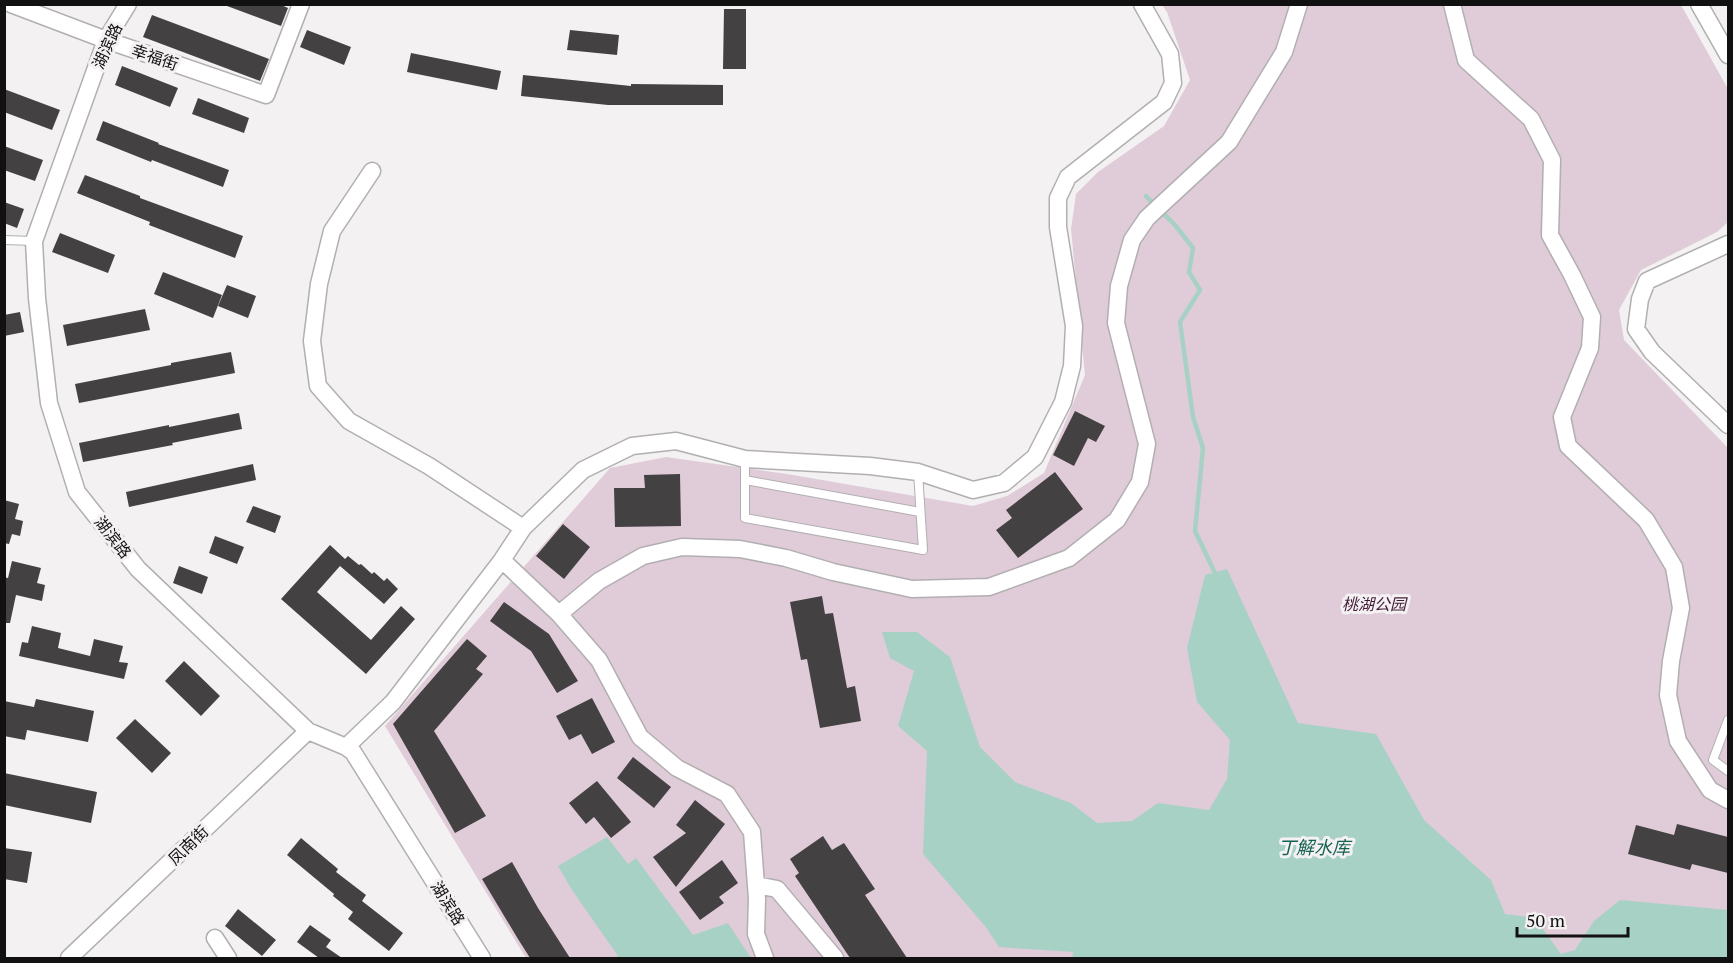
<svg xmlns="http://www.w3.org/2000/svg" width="1733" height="963" font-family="'PT Serif','Noto Sans SC',serif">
<rect width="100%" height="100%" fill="#f4f1f3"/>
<path fill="#e0cbd8" d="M1162,5H1681L1728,89V222L1717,232L1641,270L1619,310L1624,340L1728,448V958H526L385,726L610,468L666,457L787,474L973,506L1007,496L1044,473L1085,375L1071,229L1076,194L1098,172L1164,126L1190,80L1167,12Z"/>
<path fill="#a8d1c6" d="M1227,569L1298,723L1376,734L1424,820L1491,880L1505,914L1535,918L1561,954L1575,950L1594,921L1620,900L1728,910V958H1072L1073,952L999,947L985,926L923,854L927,751L898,726L914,671L890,658L882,632H917L950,657L980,747L1015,782L1071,803L1097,823L1132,821L1158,803L1209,810L1227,779L1230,740L1197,702L1187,648L1205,575Z
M607,837L628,864L636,858L693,935L728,923L751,958H614L618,956L572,890L558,866Z"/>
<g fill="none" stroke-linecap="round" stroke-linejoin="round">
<path stroke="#a8d1c6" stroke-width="4.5" d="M1146,196L1155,205
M1161,211L1175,225L1193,248L1189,272L1200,290L1180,322L1193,417L1203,448L1195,531L1215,573"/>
</g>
<path fill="#444143" d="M227,4H279L288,8L281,26L227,6Z
M724,9H746V69H723Z
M152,15L269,59L260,81L143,37Z
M307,30L351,47L344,65L300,47Z
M570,30L619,35L617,55L567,50Z
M411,53L501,71L497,90L407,72Z
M122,66L178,88L170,107L115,85Z
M523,75L631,86V84L723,85V105H608L521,96Z
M4,89L60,110L52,130L4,112Z
M198,98L249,118L244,133L192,114Z
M103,121L159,143L158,144L229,170L223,187L152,160L151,162L96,140Z
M4,146L43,160L35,181L4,170Z
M85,175L140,196V198L243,236L235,258L149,225L150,222L77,193Z
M4,202L24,209L17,228L4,223Z
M60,233L115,255L108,273L52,252Z
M163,272L222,295L213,318L154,294Z
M227,285L256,296L248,318L218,306Z
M145,309L150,330L67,346L63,325Z
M20,312L24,332L4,336V315Z
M231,352L235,373L79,403L75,384L171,365V363Z
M1075,411L1105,426L1096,442L1088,438L1074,466L1053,455Z
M239,413L242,429L172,443L173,445L83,462L79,443L169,425V427Z
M253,464L256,480L129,507L126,492Z
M1055,472L1083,509L1018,558L996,530L1012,518L1006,510Z
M680,474L681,526L615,527L614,488H645L644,475Z
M4,500L19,504L15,519L23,521L20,536L12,534L9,544L4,543Z
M253,506L281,516L275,533L246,522Z
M563,524L590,547L564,579L536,556Z
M215,536L244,547L237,564L209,553Z
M330,545L345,559L348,556L359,565L361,564L372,574L374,572L384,581L387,578L398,589L384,604L340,566L317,592L371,640L401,606L415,619L366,674L281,599Z
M12,561L41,568L37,583L45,585L42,601L16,595L10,623H4V577L8,578Z
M179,566L208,577L202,594L173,583Z
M822,596L825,614L833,613L847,688L855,686L861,721L820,728L807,659L801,660L790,602Z
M504,602L549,634L578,681L557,693L531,651L490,621Z
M32,626L61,633L58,648L90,656L94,639L123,646L119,662L128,663L124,679L19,656L22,642L28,643Z
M467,639L487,656L476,669L483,674L434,731L486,816L455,833L393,724Z
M184,661L220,696L201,716L165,681Z
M592,698L615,742L592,754L581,734L569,740L556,716Z
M36,699L94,711L88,742L27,730L25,740L4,736V701L34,707Z
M135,719L171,753L152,773L116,738Z
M633,757L671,787L654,808L617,778Z
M4,773L97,792L91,823L4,805Z
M597,781L631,822L611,838L594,817L586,824L569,803Z
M695,800L725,824L676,887L653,857L686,833L676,825Z
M1677,824L1728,837V873L1692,864L1690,870L1628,854L1636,825L1674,835Z
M823,836L832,850L844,843L875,889L865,895L907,958H850L795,876L799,873L790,859Z
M301,838L338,869L336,872L366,895L362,901L403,933L389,951L348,919L353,912L333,896L334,894L287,855Z
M4,848L32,852L27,883L4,879Z
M722,860L738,883L719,897L724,903L700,920L679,892Z
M512,862L538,908L570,958H530L518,939L482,879Z
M238,909L276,940L262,956L225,926Z
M310,925L331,940L326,947L342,958H319L297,942Z"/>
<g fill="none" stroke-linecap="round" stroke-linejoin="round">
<defs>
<path id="lane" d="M4,240L34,241
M745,459V518L923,550L918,472
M745,480L920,512
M1728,720L1713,760L1728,771"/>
<path id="street" d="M11,4L106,40L266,95L301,4
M128,4L106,40L34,241L37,298L49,403L77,492L138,569L308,731L346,747L353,752L482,958
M1452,4L1466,60L1531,119L1552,160L1550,235L1572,275L1592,317L1590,348L1562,417L1568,446L1646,520L1674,567L1681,608L1671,661L1668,695L1678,741L1710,790L1728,800
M1699,4L1728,55
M372,171L332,231L319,284L312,341L318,386L349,421L429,466L523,528
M1728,244L1647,281L1640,299L1636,329L1652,352L1728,425
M502,560L559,614L599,660L640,737L677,768L727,794L752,832L757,899L756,934L765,958
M559,614L599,581L643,556L682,547L740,549L786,558L833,572L912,589L989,587L1069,558L1117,520L1140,482L1147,444L1116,323L1119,286L1132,240L1147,218L1229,142L1284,52L1299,4
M346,747L393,702L502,560L523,528L583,470L632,446L676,441L745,459L870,466L918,472L973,490L1004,483L1035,457L1063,402L1072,366L1074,326L1058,227V198L1068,177L1164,102L1173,83L1170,54L1142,4
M756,885L777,889L835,958
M215,938L228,958
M69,958L308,731"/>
</defs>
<use href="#lane" stroke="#b2afb1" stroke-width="10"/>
<use href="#street" stroke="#b2afb1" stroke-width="19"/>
<use href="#lane" stroke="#fff" stroke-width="8"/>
<use href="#street" stroke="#fff" stroke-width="16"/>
</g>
<g text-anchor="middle" stroke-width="6" stroke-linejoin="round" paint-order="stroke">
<g font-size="16" fill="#121112" stroke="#f4f1f3">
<text transform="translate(107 46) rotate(-65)" y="6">湖滨路</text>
<text transform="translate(155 57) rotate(19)" y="6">幸福街</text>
<text transform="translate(113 537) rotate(52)" y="6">湖滨路</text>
<text transform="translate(188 845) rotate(-44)" y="6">凤南街</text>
<text transform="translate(448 903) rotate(58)" y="6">湖滨路</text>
</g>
<g font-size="16" font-style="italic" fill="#431b39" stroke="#f4f1f3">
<text x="1374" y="610">桃湖公园</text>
</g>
<g font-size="18" font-style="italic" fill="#146152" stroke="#f4f1f3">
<text x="1314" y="854">丁解水库</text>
</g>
</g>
<rect width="1733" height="963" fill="none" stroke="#121112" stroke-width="12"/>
<path d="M1517 927v9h111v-9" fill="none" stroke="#121112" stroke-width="3"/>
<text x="1526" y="927" font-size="18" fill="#121112" stroke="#f4f1f3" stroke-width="4.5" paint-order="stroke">50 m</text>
</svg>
